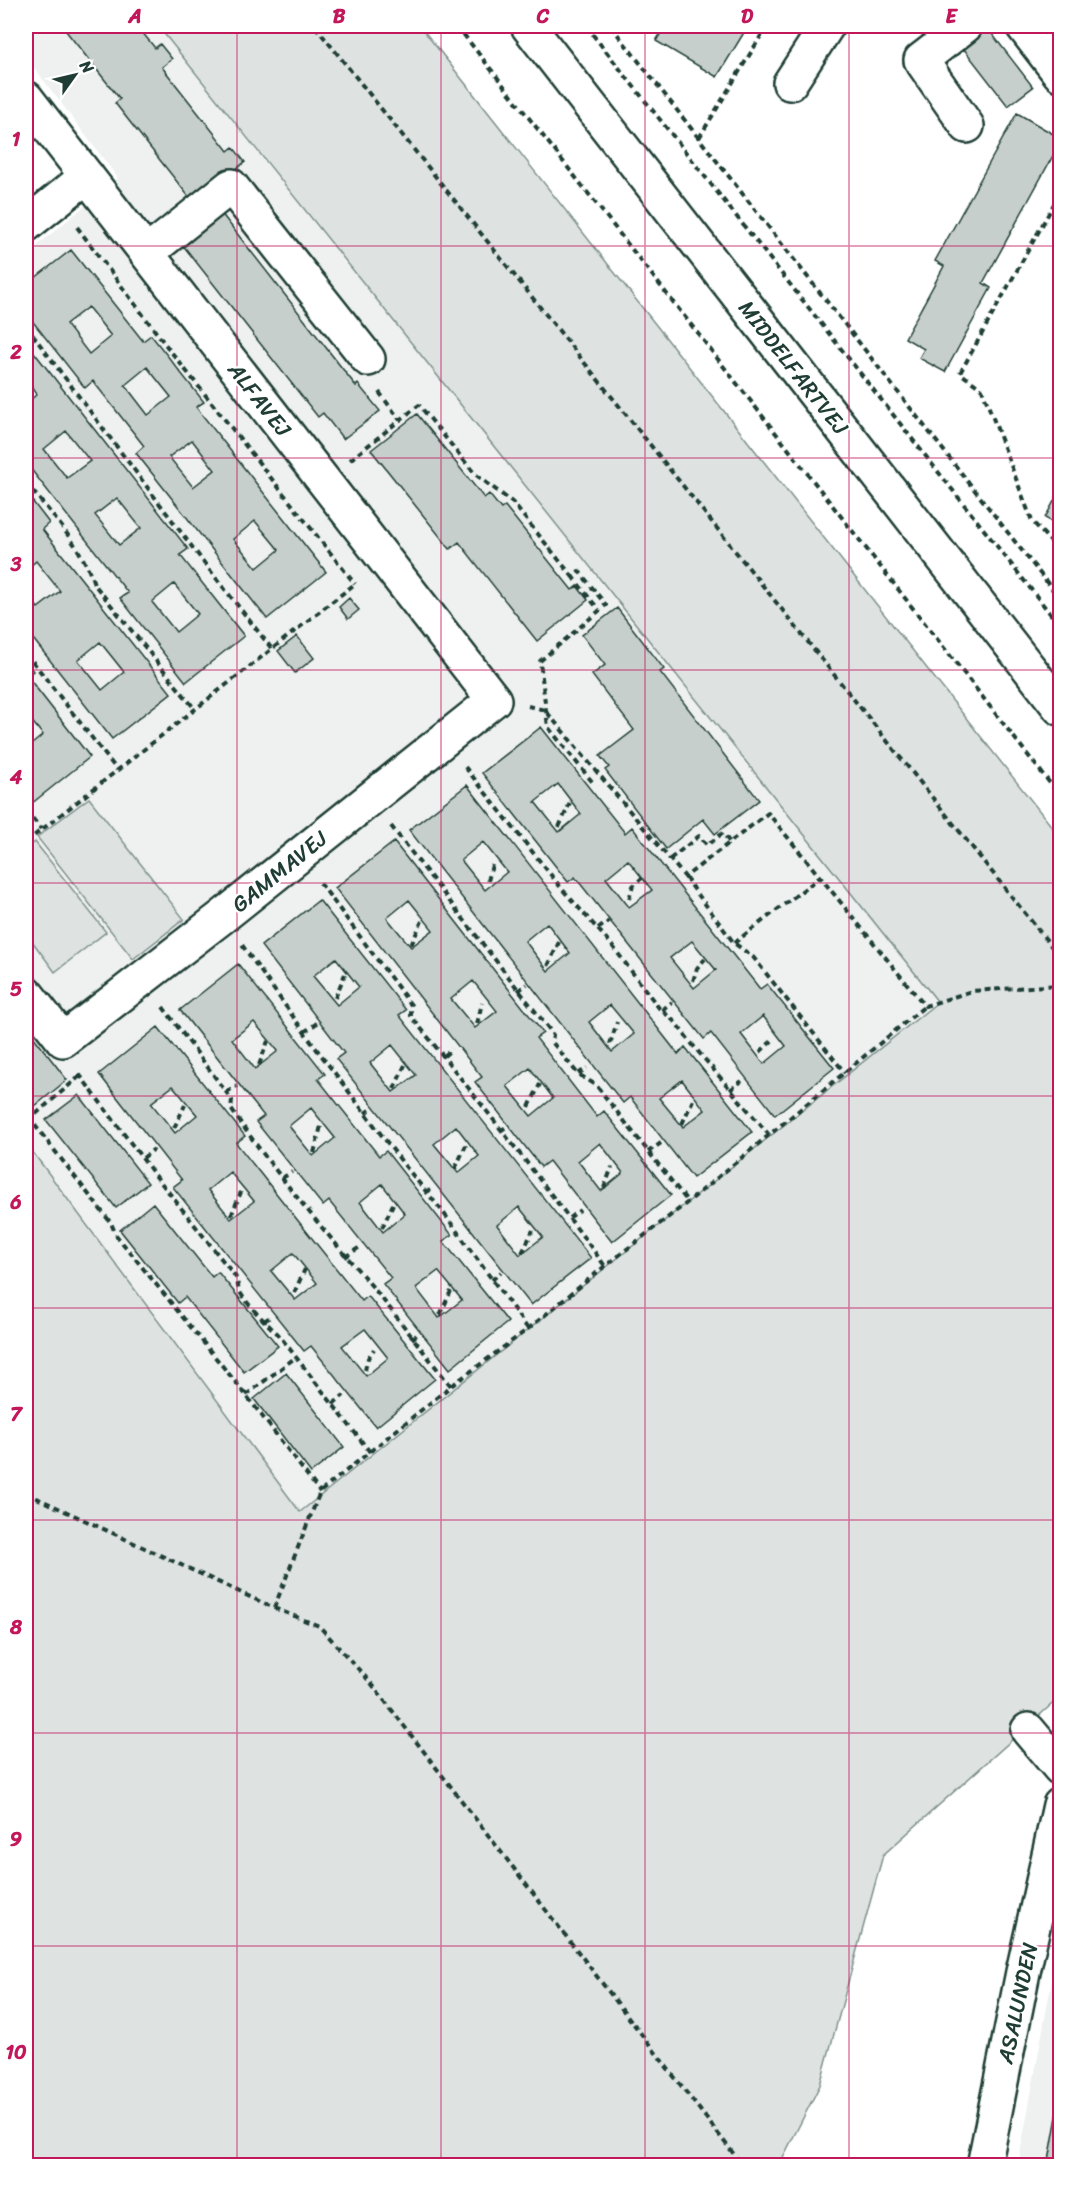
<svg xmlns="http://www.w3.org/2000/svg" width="1086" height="2191" font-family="Sriracha,sans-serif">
<rect width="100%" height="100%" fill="#fff"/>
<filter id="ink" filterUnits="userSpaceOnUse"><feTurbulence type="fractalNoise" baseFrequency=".0167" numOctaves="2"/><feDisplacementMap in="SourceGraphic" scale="12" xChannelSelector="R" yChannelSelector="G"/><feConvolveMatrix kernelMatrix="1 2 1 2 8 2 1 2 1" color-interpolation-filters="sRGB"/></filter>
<g filter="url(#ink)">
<path fill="#eef1f0" d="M26,26H158L938,1002L300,1513L26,1143V255L118,178L26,57Z
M1060,1936V2165H1018Z"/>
<path fill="#dee3e2" stroke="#7e908b" stroke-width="1.5" d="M158,26H420L1060,837V1697L883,1855L820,2085L779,2165H26V1143L300,1512L938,1002Z
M89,798L184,919L133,959L37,837Z
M35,842L106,932L55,972L26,933V849Z"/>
<path fill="#c7cfcc" stroke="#1f3d34" stroke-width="1.5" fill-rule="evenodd" d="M62,26H137L155,48L160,44L172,59L162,67L228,151L233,147L245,162L193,202L115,103L120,99Z
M665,26H748L717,77L656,41Z
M986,26L1033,87L1008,106L960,44Z
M1017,113L1060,138V143L983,283L991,288L945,372L919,358L924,349L905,338L944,266L935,261Z
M221,213L356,386L358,384L380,411L343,439L323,413L318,417L182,244Z
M71,250L143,341L151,335L204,402L196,407L326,572L267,619L136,453L144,446L93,381L85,388L26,313V285ZM88,307L111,336L89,354L66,324ZM147,367L171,397L148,415L125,385ZM192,440L215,470L193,487L169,457ZM255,521L279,550L257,568L233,539Z
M26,342L188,549L180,555L244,636L186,682L120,598L128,593L26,463V404L37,394L26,380ZM66,431L90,461L67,478L44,449ZM117,498L141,528L119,545L95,515ZM174,584L198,614L176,632L152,602Z
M417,414L484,498L489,494L501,509L505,506L572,590L577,586L588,600L537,641L459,542L450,549L371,450Z
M1060,490V526L1045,518Z
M26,493L49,523L42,529L171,693L112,739L26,630V593L38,608L60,591L36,561L26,570ZM100,642L124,672L102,690L78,660Z
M349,598L359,610L348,619L339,607Z
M617,608L664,669L660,672L759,800L715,834L703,819L666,849L605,770L609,767L600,756L634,730L592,675L605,665L582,635Z
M297,636L314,658L295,673L278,651Z
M26,661L33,671L27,676L90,757L31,804L26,797V749L43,735L26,714Z
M541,727L625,833L632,827L760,989L767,984L834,1068L775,1115L711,1033L704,1039L575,877L568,882L482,773ZM558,784L581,814L559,832L535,802ZM628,860L652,890L629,907L606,878ZM692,941L716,970L694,988L670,958ZM763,1016L786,1046L764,1064L741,1034Z
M467,785L678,1054L685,1047L752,1132L693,1178L630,1097L623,1103L409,830ZM483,842L507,872L485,890L461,860ZM547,923L570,953L548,971L525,941ZM610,1005L634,1034L612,1052L589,1022ZM682,1080L705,1110L683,1127L659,1098Z
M394,842L543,1033L536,1038L597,1117L604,1111L671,1195L612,1242L549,1161L541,1167L475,1082L482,1077L335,888ZM409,900L433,930L411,947L387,918ZM473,981L497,1011L475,1028L451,999ZM530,1068L553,1098L531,1116L507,1086ZM600,1143L623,1173L601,1191L578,1161Z
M319,900L406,1010L399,1015L591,1258L531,1305L336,1059L344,1053L261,946ZM336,958L359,987L337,1005L313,976ZM392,1045L416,1075L393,1092L370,1063ZM456,1126L479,1156L458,1173L434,1144ZM519,1207L543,1237L520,1255L497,1225Z
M238,964L325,1074L318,1079L379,1156L386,1151L452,1235L443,1241L508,1322L450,1369L383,1284L391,1278L329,1201L323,1206L256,1122L264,1116L180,1010ZM254,1022L278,1051L255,1069L232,1039ZM311,1108L335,1138L313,1156L289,1126ZM382,1184L405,1214L383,1232L360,1202ZM438,1271L462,1300L439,1318L416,1288Z
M26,1027L67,1080L30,1110L26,1105Z
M158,1027L245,1136L236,1143L362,1301L368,1296L435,1379L376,1427L311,1346L304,1351L173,1187L182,1180L99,1074ZM173,1086L197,1115L175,1133L151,1103ZM230,1172L254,1201L231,1219L208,1190ZM293,1253L317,1283L295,1300L271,1271ZM365,1329L388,1358L366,1376L342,1346Z
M79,1095L148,1183L116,1208L46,1120Z
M153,1203L212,1277L218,1272L278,1346L244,1372L185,1297L178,1303L120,1230Z
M286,1373L344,1447L311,1473L254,1399Z
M1060,2100V2166H1048Z"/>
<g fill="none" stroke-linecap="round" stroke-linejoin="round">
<defs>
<path id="minor" d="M965,26L921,60L967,126
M1023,26L1060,74
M790,83L827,26
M26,98L494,700L222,917L63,1040L26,993
M26,225L87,176
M147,253L231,186L368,359
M1028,1730L1060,1768
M984,2166L1023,1972L1060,1805"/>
<path id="major" d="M528,26L1060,708"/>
</defs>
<use href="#minor" stroke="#1f3d34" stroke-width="38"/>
<use href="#major" stroke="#1f3d34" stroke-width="38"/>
<path stroke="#1f3d34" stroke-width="4" stroke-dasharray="6 4.5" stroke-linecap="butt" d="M315,26L1060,957
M457,26L1060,796
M586,26L1060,626
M611,26L1060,599
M699,138L767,26
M1060,193L960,373L982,389L1032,521L1050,541L1060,548
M77,227L165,344L355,584
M26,326L205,564L272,649
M379,392L400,420
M350,460L419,405L475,474L512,502L572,576L579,571L606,605L540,661L548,727L594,784
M26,483C51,514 82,546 94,584L195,709
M572,576L599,610
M26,653L117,770
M528,706L545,710L685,877L768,813L925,1006L972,991L1060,985
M465,767L562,889L611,944L659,1008L675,1022L696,1049L770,1136
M26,810L41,829
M391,826L549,1029L553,1035L552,1042L578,1074L596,1085L688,1202
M559,827L570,803
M26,842L356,583
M670,859L699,836L707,845L723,833L730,843
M685,877L734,943L753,957L845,1073
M488,881L493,861
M320,883L411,1005V1016C477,1098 542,1181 605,1266
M629,899L633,886L642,878
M598,929L609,921
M734,943L820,877
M242,945L312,1043L405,1166L443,1212L528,1329
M411,945L422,921
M548,966L559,942
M693,981L697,968L705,959
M518,991L527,984
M335,998L345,974
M163,1007L232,1100L231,1109C270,1166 314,1219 359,1271C391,1308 420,1348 451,1386
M662,1010L672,1002
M477,1024L482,1003
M304,1032L317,1023
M610,1044L617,1022
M760,1052L775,1038
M444,1056L452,1049
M259,1065L268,1041
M79,1074L151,1170L235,1276C238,1281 237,1284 239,1290C244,1302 268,1325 278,1334L370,1452
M578,1074L587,1068
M80,1076L30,1119L111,1223L116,1235L246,1395L320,1492
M394,1089L405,1065
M730,1090L742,1081
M226,1092L237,1086
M529,1107L540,1084
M26,1113L30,1119
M365,1113L373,1108
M682,1124L693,1100
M174,1128L185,1105
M500,1131L508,1126
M648,1152L661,1143
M314,1153L321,1126
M143,1158L154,1149
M455,1169L466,1145
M282,1178L292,1172
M604,1188L612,1167
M425,1193L434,1188
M231,1216L241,1192
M569,1218L580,1210
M382,1228L393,1204
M522,1253L533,1230
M345,1257L360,1247
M492,1280L501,1272
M294,1293L305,1269
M440,1315L451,1291
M264,1321L272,1316
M412,1339L419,1333
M365,1370L368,1358L374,1349
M246,1395L296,1357
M333,1404L344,1395
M26,1493L274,1608L319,1626L371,1683L743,2166
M274,1608L320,1492L451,1386L528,1329L605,1266L688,1202L925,1006"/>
<use href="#minor" stroke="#fff" stroke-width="33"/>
<use href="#major" stroke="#fff" stroke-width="33"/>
</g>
</g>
<path fill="none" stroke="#c2185b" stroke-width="1.5" stroke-opacity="0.55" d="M237,26V2166M441,26V2166M645,26V2166M849,26V2166M26,246H1060M26,458H1060M26,670H1060M26,883H1060M26,1096H1060M26,1308H1060M26,1520H1060M26,1733H1060M26,1946H1060"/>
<g text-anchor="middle" stroke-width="4.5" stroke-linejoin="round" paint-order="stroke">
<g font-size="22" fill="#1f3d34" stroke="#fff">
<text transform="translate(794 367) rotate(52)" y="8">MIDDELFARTVEJ</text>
<text transform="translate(260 399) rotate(52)" y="8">ALFAVEJ</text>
<text transform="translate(279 871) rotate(-39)" y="8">GAMMAVEJ</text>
<text transform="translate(1017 2003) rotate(-78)" y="8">ASALUNDEN</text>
</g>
</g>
<rect width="1086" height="2191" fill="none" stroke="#fff" stroke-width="66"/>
<g transform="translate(75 75) rotate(56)" stroke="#ffffff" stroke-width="4.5" paint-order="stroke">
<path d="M0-4.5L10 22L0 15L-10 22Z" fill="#1f3d34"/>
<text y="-9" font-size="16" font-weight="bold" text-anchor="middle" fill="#1f3d34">N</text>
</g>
<rect x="33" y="33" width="1020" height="2125" fill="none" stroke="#c2185b" stroke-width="2"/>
<g font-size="20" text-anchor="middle" font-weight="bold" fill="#c2185b">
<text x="135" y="23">A</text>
<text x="339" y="23">B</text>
<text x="543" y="23">C</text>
<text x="747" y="23">D</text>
<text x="951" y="23">E</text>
<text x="16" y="146">1</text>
<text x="16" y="359">2</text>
<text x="16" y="571">3</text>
<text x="16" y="784">4</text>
<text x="16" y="996">5</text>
<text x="16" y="1209">6</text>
<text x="16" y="1421">7</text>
<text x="16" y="1634">8</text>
<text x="16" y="1846">9</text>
<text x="16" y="2059">10</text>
</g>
</svg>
